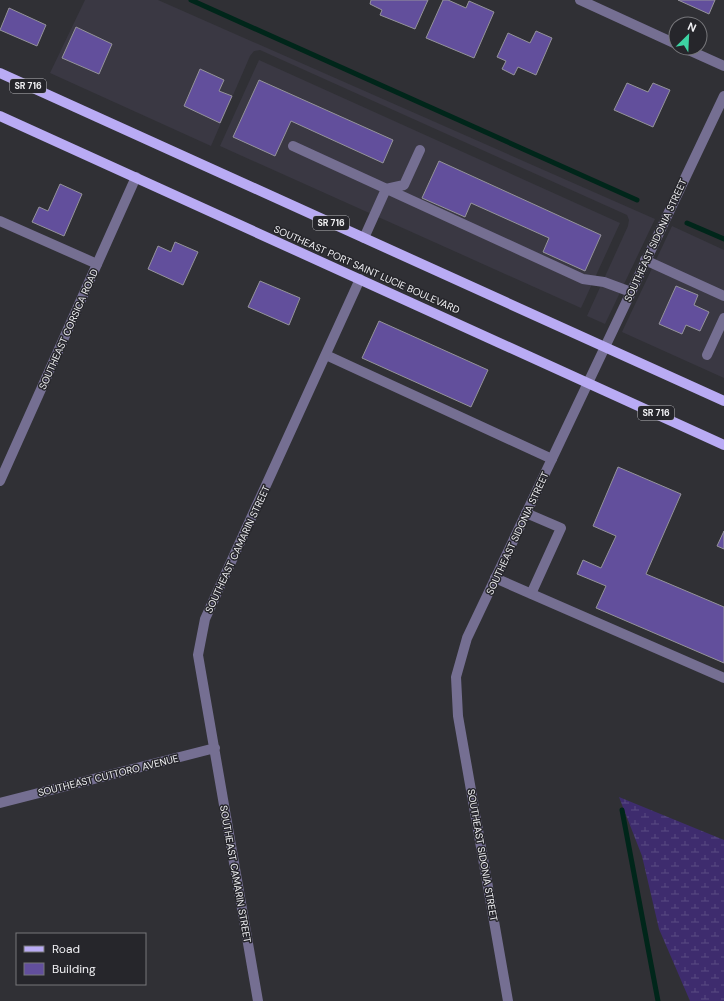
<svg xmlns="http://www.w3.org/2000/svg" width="724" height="1001" font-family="'DM Sans',sans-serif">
<defs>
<pattern id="wetland-marsh" width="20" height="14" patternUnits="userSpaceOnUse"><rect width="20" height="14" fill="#3e2c6e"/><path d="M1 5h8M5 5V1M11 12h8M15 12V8" fill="none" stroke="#5a4b83"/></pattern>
</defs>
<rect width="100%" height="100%" fill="#303035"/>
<path fill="#3a3843" d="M85,0H158L655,219L605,324L587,316L628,226L629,220L627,215L260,50L254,51L250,56L211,146L50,73Z
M259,60L620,223L581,308L220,146Z
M672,226L724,250V378L622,332Z"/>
<path fill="url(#wetland-marsh)" d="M619,797L724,840V1001H690L659,929L642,856Z"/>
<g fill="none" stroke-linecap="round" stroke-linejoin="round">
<path stroke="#00261a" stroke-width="5" d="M191,0L637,200
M687,223L724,239
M622,810L658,1001"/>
</g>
<path fill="#624f9c" stroke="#95949b" d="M371,0H428L415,29L380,15L382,10L370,4Z
M443,0H448L466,8L469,1L494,12L474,58L426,38Z
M678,0H715L709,14Z
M9,8L46,25L37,46L0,30Z
M76,27L112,44L99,74L62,58Z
M536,31L552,38L536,75L518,67L514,75L502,69L506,61L497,57L508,33L530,43Z
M200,69L224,80L219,91L232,96L220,123L184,106Z
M259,80L393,140L383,163L291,121L275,156L233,137Z
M627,83L648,92L653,83L670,90L653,127L614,110Z
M439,161L601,235L585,271L543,252L549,238L471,203L465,217L422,198Z
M60,184L82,194L64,236L32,222L39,207L48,211Z
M175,242L198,252L183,285L148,269L158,246L171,252Z
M260,281L300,298L289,325L248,307Z
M676,286L698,295L694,305L709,312L700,331L686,325L682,334L659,324Z
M379,321L488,370L471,407L362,358Z
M618,467L681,494L646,574L724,607V663L596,608L606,586L577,574L583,560L601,568L616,536L593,526Z
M724,531V549L717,546Z"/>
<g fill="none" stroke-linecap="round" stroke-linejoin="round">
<path stroke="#756f92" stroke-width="10" d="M293,146L583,279L604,282L631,292
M0,221L97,264
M364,238L386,189L404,185L420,150
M645,260L724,296
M326,355L552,459
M707,355L724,318
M526,513L561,528L531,594
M495,578L724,678"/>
<path stroke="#756f92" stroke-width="10" d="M580,0L676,44
M684,48L724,66
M0,481L136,177
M0,803L215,748
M258,1001L198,655L205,619L360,279
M508,1001L458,716L456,677L467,638L724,96"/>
<path stroke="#b9abf4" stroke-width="10" d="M0,73L724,401
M0,116L724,445"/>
</g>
<g text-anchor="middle" stroke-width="3" stroke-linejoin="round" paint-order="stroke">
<g fill="#26262b" stroke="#b4b4b8" stroke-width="1">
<rect x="10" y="79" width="36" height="14" rx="3"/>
<rect x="313" y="216" width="36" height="14" rx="3"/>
<rect x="638" y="406" width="36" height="14" rx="3"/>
</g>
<g font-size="9" font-weight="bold" fill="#f1f1f4">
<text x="28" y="89">SR 716</text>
<text x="331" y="226">SR 716</text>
<text x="656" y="416">SR 716</text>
</g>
<g font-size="10" fill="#f1f1f4" stroke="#26262b">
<text transform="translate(655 240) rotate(-65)" y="4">SOUTHEAST SIDONIA STREET</text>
<text transform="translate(367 269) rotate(24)" y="4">SOUTHEAST PORT SAINT LUCIE BOULEVARD</text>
<text transform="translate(68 329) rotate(-66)" y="4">SOUTHEAST CORSICA ROAD</text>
<text transform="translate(517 533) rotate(-65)" y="4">SOUTHEAST SIDONIA STREET</text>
<text transform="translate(237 549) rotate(-65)" y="4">SOUTHEAST CAMARIN STREET</text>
<text transform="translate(108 775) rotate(-14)" y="4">SOUTHEAST CUTTORO AVENUE</text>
<text transform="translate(483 855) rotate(80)" y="4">SOUTHEAST SIDONIA STREET</text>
<text transform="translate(236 874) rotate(80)" y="4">SOUTHEAST CAMARIN STREET</text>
</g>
</g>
<rect x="16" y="933" width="130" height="52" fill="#26262b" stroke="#77777b"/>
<rect x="24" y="946" width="20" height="6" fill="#b9abf4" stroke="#77777b"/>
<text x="52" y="953" font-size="12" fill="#f1f1f4">Road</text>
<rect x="24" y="963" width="20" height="12" fill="#624f9c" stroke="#77777b"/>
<text x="52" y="973" font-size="12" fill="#f1f1f4">Building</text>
<g transform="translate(688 36) rotate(24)"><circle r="19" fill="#26262b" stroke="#77777b"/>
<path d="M0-3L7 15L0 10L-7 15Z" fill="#3dd4a3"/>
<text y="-6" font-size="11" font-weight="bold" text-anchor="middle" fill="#f1f1f4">N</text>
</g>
</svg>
